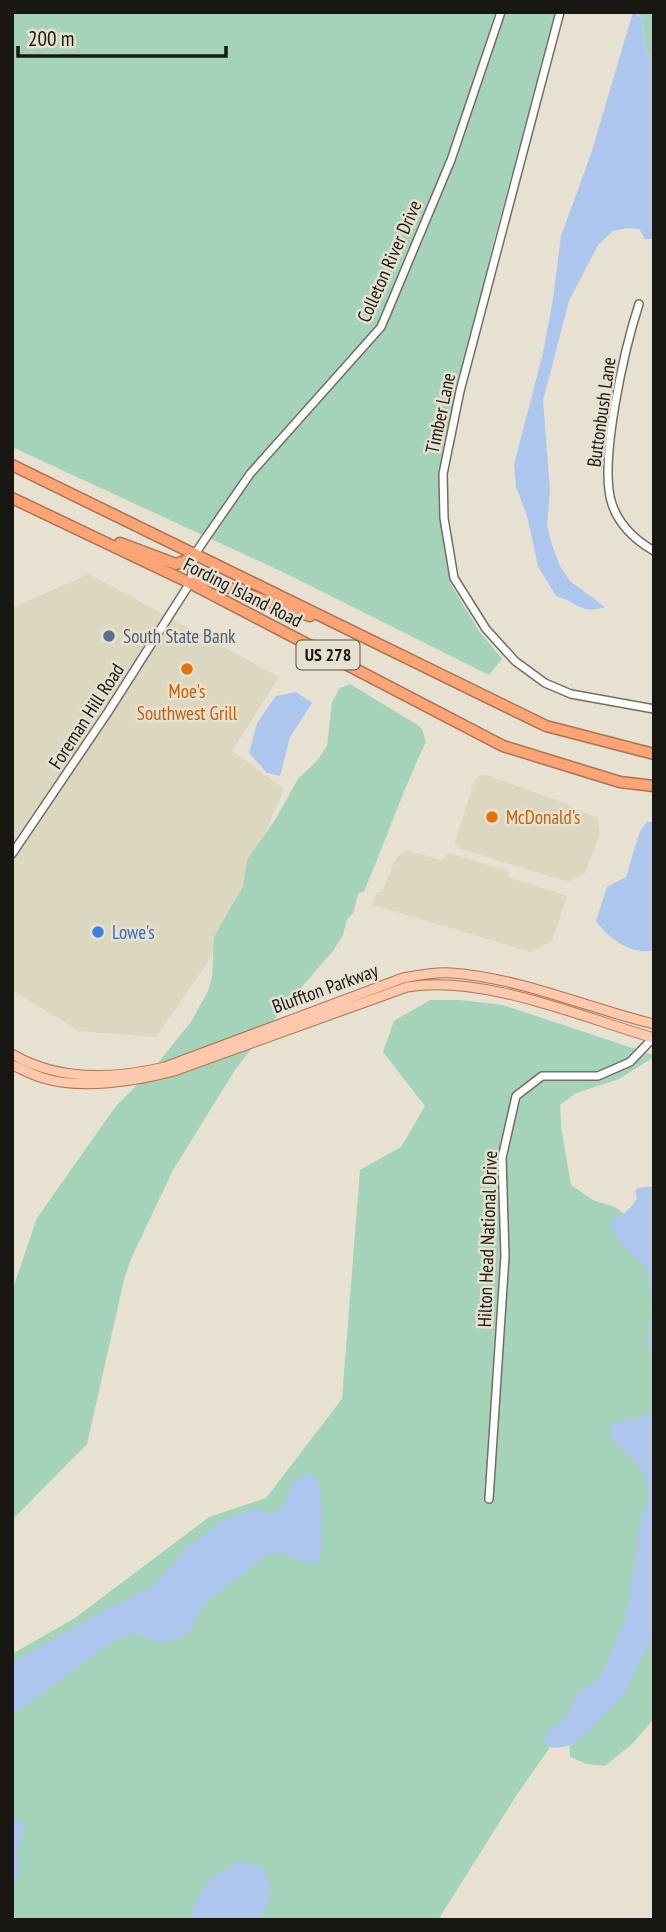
<svg xmlns="http://www.w3.org/2000/svg" width="666" height="1932" font-family="'PT Sans Narrow',sans-serif">
<rect width="100%" height="100%" fill="#e6e1d1"/>
<path fill="#dcd7bf" d="M89,574L279,677L232,751L284,789L210,959L156,1037L79,1031L12,990V608Z
M484,774L559,801L598,818L600,834L585,873L569,882L461,849L455,842L475,779Z
M407,850L441,860L450,853L510,872L508,877L567,896L552,941L531,952L373,905L377,892H382L396,858Z"/>
<path fill="#a4d3ba" d="M12,12H557L493,243L440,474L441,519L450,583L479,631L502,659L489,675L289,575L12,447Z
M636,12H654V72L645,44L643,19Z
M350,684L416,724L422,729L426,742C402,791 386,841 364,891L358,894L353,913L347,919L343,935L333,951L280,1012L235,1070L173,1170L130,1261L124,1280L87,1444L12,1520V1291L37,1218L116,1106L153,1069L191,1022L208,991L212,977L214,937L243,886L247,860L275,820L298,779L317,761L327,746L332,702L340,688Z
M430,1000H460L503,1005L654,1055V1057L619,1079L576,1093L560,1105L561,1127L571,1185L593,1200L617,1208L644,1230L654,1247V1496L622,1654L560,1733L516,1796L438,1920H12V1654L75,1618L209,1517L266,1498L342,1399L360,1170L401,1147L425,1106L383,1052L394,1021Z
M654,1548V1719L632,1744L605,1766L587,1764L570,1757L569,1726L628,1655Z"/>
<path fill="#acc6ee" d="M633,12L643,19L645,44L654,72V239H645L639,229L627,228L613,231L598,245L569,301L543,400L550,491L547,525L551,542L560,566L570,581L605,607C580,615 578,602 556,596L538,566L527,516L516,487L514,465L543,353L553,299L561,236L591,154Z
M296,692L312,703L290,737L280,776L267,773L249,753L257,723L276,696Z
M647,822H654V950C632,956 608,938 596,921L607,887L626,877L640,831Z
M654,1186V1355L648,1345L652,1306L648,1270C630,1249 619,1250 610,1220C623,1215 630,1211 637,1198L635,1191L638,1188Z
M654,1412V1631C648,1649 638,1663 630,1680C628,1685 627,1691 624,1695C618,1705 607,1709 600,1718C585,1735 572,1753 546,1746V1732C563,1722 571,1715 575,1695L601,1676L625,1621L638,1544L637,1532L647,1501V1479L636,1463L612,1440L610,1425L613,1422L638,1419Z
M309,1473L318,1480C321,1501 325,1545 318,1564L301,1561L284,1554L266,1555L202,1606L191,1629L179,1639L162,1643L132,1633L111,1642L12,1716V1663L107,1609L152,1587L187,1548L222,1521L253,1509L273,1514L284,1505L292,1483Z
M14,1820L23,1821C24,1831 22,1835 19,1844C15,1862 25,1869 12,1887V1821Z
M240,1862C277,1862 274,1895 260,1920H189C200,1890 209,1873 240,1862Z"/>
<g fill="none" stroke-linecap="round" stroke-linejoin="round">
<defs>
<path id="minor" d="M560,12L460,391L443,474L444,518L454,578L486,629L515,661L545,683L571,694L654,709
M639,304C625,347 598,463 612,504C619,525 635,540 654,551
M12,854L108,712L190,583L195,554L205,539L250,474L381,327L451,160L501,12
M489,1499L505,1256L502,1158L516,1096L542,1076H598L630,1062L654,1037"/>
<path id="major" d="M12,1054C59,1082 114,1079 165,1067L403,978C419,975 435,972 451,973C521,978 587,1008 654,1024
M12,1065C22,1069 32,1075 43,1078C81,1090 137,1081 174,1071L407,987C482,974 581,1017 654,1038"/>
<path id="highway" d="M12,465L546,726L654,754
M12,498L190,583L503,746L620,782L654,786
M120,543L176,564L185,561L195,554
M190,583L206,580L310,616"/>
</defs>
<use href="#minor" stroke="#736f60" stroke-width="10"/>
<use href="#major" stroke="#ac7352" stroke-width="11"/>
<use href="#highway" stroke="#ac7352" stroke-width="13"/>
<use href="#minor" stroke="#fff" stroke-width="7"/>
<use href="#major" stroke="#fdc8ac" stroke-width="9"/>
<use href="#highway" stroke="#fba475" stroke-width="10"/>
</g>
<circle fill="#5c6f8a" stroke="#e6e1d1" stroke-width="2.5" cx="109" cy="636" r="7"/>
<g fill="#e8710a" stroke="#e6e1d1" stroke-width="2.5">
<circle cx="187" cy="669" r="7"/>
<circle cx="492" cy="817" r="7"/>
</g>
<circle fill="#3f7fe0" stroke="#e6e1d1" stroke-width="2.5" cx="98" cy="932" r="7"/>
<g text-anchor="middle" stroke-width="5" stroke-linejoin="round" paint-order="stroke">
<rect fill="#e6e1d1" stroke="#56544b" stroke-width="2" x="296.5" y="640.5" width="63" height="29" rx="5"/>
<g font-size="18" font-weight="bold" fill="#191711">
<text x="328" y="661">US 278</text>
</g>
<g font-size="19" fill="#191711" stroke="#e6e1d1">
<text transform="translate(389 261) rotate(-66)" y="7">Colleton River Drive</text>
<text transform="translate(601 412) rotate(-82)" y="7">Buttonbush Lane</text>
<text transform="translate(440 413) rotate(-78)" y="7">Timber Lane</text>
<text transform="translate(243 592) rotate(27)" y="7">Fording Island Road</text>
<text transform="translate(86 716) rotate(-57)" y="7">Foreman Hill Road</text>
<text transform="translate(325 988) rotate(-20)" y="7">Bluffton Parkway</text>
<text transform="translate(487 1239) rotate(-88)" y="7">Hilton Head National Drive</text>
</g>
<g font-size="19" fill="#4e5e75" stroke="#e6e1d1" text-anchor="start">
<text x="123" y="643">South State Bank</text>
</g>
<g font-size="19" fill="#c56008" stroke="#e6e1d1">
<text x="187" y="698">Moe's<tspan x="187" dy="22">Southwest Grill</tspan></text>
<text x="506" y="824" text-anchor="start">McDonald's</text>
</g>
<g font-size="19" fill="#366cbe" stroke="#e6e1d1" text-anchor="start">
<text x="112" y="939">Lowe's</text>
</g>
</g>
<rect width="666" height="1932" fill="none" stroke="#191711" stroke-width="28"/>
<path d="M18 46v10h208v-10" fill="none" stroke="#191711" stroke-width="3.5"/>
<text x="28" y="46" font-size="21" fill="#191711" stroke="#e6e1d1" stroke-width="5" paint-order="stroke">200 m</text>
</svg>
